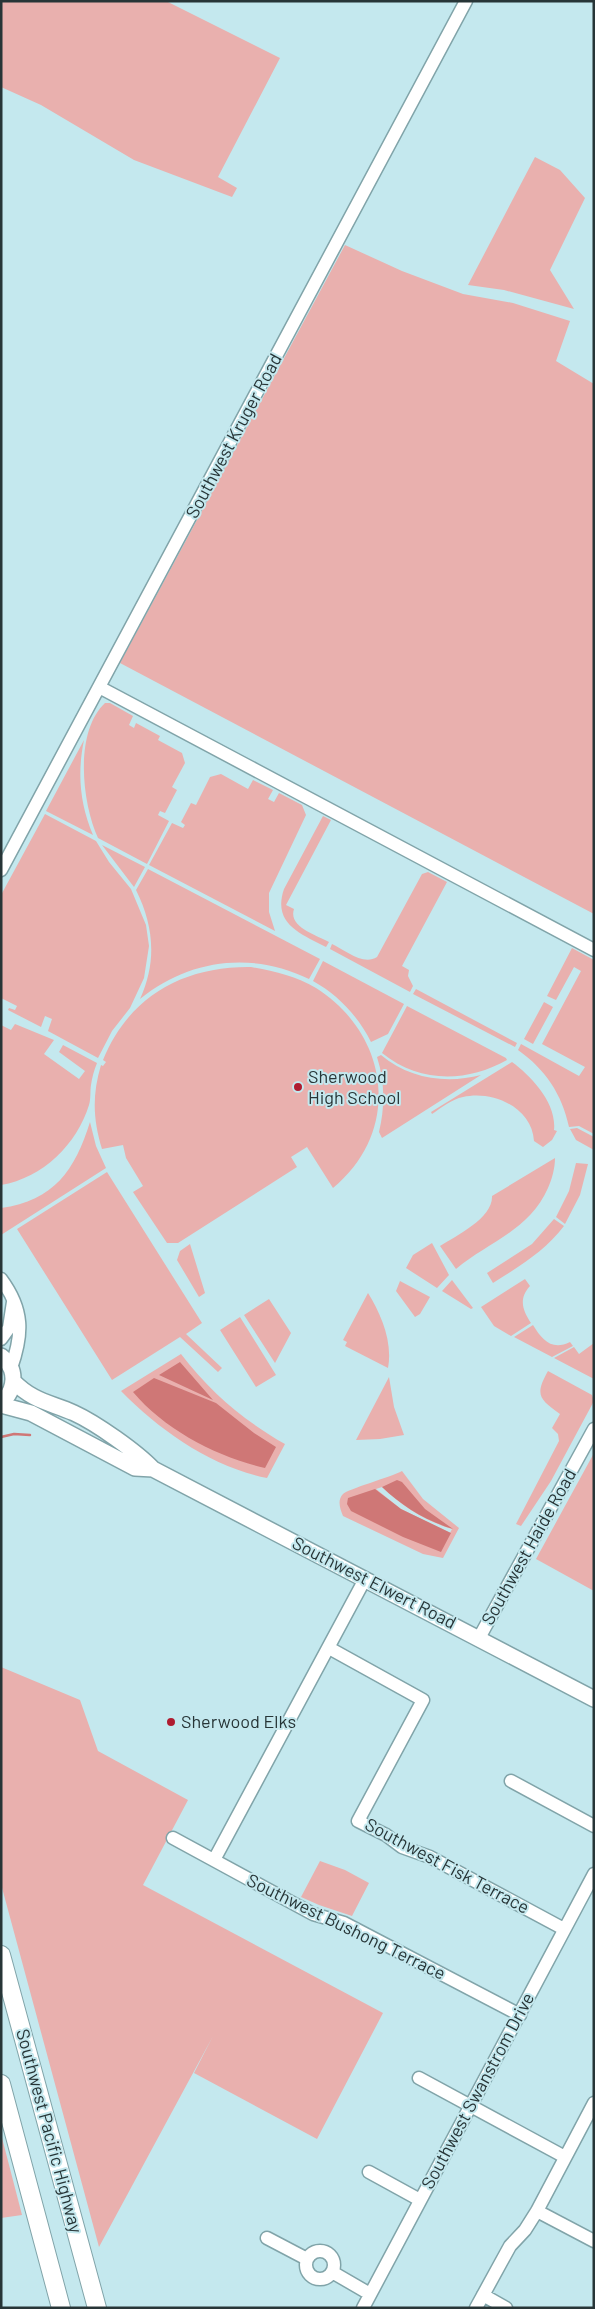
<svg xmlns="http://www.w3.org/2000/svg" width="595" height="2309" font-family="Barlow,sans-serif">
<rect width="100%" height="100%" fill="#c4e8ee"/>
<path fill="#e9b0ae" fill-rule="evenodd" d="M1,1H166L280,58L218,177L237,188L232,197L134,160L41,105L1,87Z
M535,157L560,170L585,198L550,270L574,309L504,290L468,285Z
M345,245L402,271L463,294L513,303L570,321L556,361L594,384V914L120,663Z
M105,703H110L133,716L129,725L134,728L136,723L160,736L158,740L182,753L185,763L172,787L177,790L165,813L160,811L158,815L169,821L147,864L98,838C82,803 74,732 105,703Z
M84,740C77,774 80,804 93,835L46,811Z
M221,774L248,789L253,780L273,790L268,799L274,802L279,793L302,805L306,815L269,893V912L275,931L149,865L172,823L183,828L185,825L181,822L191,803L196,805L210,777Z
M45,814L96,841L109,862L131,889L146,925L149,946L144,978L130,1008L112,1031L98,1058L48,1031L52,1019L45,1016L41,1027L8,1010L9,1008L15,1010L17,1006L1,998V895Z
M323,816L331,820L286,905L294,909C288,927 316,935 329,942L326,947C301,934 272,924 284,889Z
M102,845L145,867L134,887Z
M148,869L320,959L309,979C252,951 189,959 140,999C157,962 154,926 136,890Z
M428,872L447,882L402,966L409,970L408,976L413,986L410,992L330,949L332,944C345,950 363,966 377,957L422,874Z
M572,948L594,960V1134L579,1126L569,1127C562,1094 545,1069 518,1050L521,1044L579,1076L585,1067L542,1044L581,971L574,967L556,1000L547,996Z
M323,961L404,1004L388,1034L371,1042C358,1016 338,995 313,981Z
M251,967C274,971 296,976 316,988C390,1035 402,1131 333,1188L307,1147L291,1157L297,1167L178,1243H167L133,1192L143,1186L126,1158L123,1145L102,1149C93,1120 92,1095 101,1065L103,1066L106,1062L103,1060C129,996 184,966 251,967Z
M416,989L517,1043L515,1047L413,994Z
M544,1002L553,1007L533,1044L524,1039Z
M407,1006L506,1058L507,1060C466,1083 419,1083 382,1053Z
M15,1024L54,1040L44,1054L79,1079L85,1071L59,1052L63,1045L97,1063C94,1070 92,1078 91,1085C90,1091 91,1099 89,1105C77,1144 43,1178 1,1185V1025L11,1030Z
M381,1055C409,1079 447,1084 481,1075L382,1138L379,1132C385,1107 385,1082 377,1057Z
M512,1062C531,1076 557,1103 554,1130L557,1131L552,1140L543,1147L534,1141C532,1107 492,1090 463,1097C452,1099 441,1108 432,1114L431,1112Z
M90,1122L96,1146L106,1168L1,1235V1208C54,1201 75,1170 90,1122Z
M577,1128L594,1137V1150L576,1140L570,1129Z
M555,1158C555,1168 552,1179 548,1188C529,1231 488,1242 456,1269L440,1246C457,1235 493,1218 492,1196Z
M576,1163L588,1164L580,1195L565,1224L556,1217L569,1191Z
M107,1172L202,1323L186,1334L222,1368L218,1372L180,1337L112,1380L17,1229Z
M554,1219L564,1226C545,1251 520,1266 493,1283L487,1273L532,1244Z
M432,1243L449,1275L437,1288L406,1268L413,1255Z
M190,1244L205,1293L199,1297L177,1260L180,1251Z
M525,1279L530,1286C518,1299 523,1311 531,1323L511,1336L494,1326L481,1307Z
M452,1280L473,1308L471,1309L442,1291Z
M400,1281L430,1297L420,1314L415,1317L396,1291Z
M368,1293C381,1314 393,1342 388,1368L345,1346L347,1342L343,1340Z
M269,1299L291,1333L275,1363L244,1315Z
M240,1317L276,1375L256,1387L220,1330Z
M533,1325C542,1340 552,1351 570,1342L573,1346L552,1357L514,1337Z
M594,1343V1379L554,1358L574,1347L579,1354Z
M181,1354C210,1392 243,1420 285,1444L267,1478C212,1467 160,1431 121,1391Z
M548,1371L592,1395L594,1401L551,1481L521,1526L516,1524L559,1441L558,1434L552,1428L560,1414C540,1399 534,1396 548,1371Z
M389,1377L394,1407L404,1435L380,1439L356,1440Z
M594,1453V1591L536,1559Z
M402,1471L423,1499L459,1528L443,1558L423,1554L343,1516C340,1509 337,1500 343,1494C348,1489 391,1477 402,1471ZM382,1487C402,1506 425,1521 452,1529L450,1533L401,1509L376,1489Z
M1,1667L80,1700L98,1751L188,1800L143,1885L383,2013L317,2139L194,2073L213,2036L99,2247L1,1884Z
M320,1861L345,1870L369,1883L352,1916L319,1905L301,1897Z
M1,2134L22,2215L1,2218Z"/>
<path fill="#cf7776" d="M180,1362L213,1400L159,1375Z
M154,1378L216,1403L254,1433L276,1447L265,1468C217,1457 165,1430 133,1392Z
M397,1480L402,1482L425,1509L453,1529C426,1521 402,1506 382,1487Z
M375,1489L401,1509L451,1533L441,1552L403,1537L351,1511L347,1504L348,1498Z"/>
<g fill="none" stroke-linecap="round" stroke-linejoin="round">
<path stroke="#cf7776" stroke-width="2.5" d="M1,1437L14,1434L30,1435"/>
<defs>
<path id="minor" d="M99,687L594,950
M1,870L466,1
M1,1279C24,1310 23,1334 11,1368
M1,1339L9,1328L13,1302
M479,1638L594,1429
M329,1648L423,1700L358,1821L386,1835L402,1847L430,1857L564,1929
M511,1781L594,1826
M173,1838L313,1914L344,1923L520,2015
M214,1860L365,1579
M419,2078L565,2157
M369,2172L420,2200
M537,2211L594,2241
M267,2238L307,2259
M306 2265a14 14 0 1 1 28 0a14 14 0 1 1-28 0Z
M332,2272L370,2294
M483,2295L506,2308
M363,2308L594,1874
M476,2308L510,2246L525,2230L537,2211L594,2103"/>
<path id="major" d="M1,1356C18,1369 16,1390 1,1403
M13,1381C34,1402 49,1402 74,1413C96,1423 137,1452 153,1469L594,1699
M1,1405L31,1413L135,1468L153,1469"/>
<path id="highway" d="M1,1955L97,2308
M1,2084L61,2308"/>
</defs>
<use href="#minor" stroke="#81a4a9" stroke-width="15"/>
<use href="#major" stroke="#81a4a9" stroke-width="18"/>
<use href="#highway" stroke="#81a4a9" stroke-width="20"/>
<use href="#minor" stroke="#fff" stroke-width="12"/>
<use href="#major" stroke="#fff" stroke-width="15"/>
<use href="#highway" stroke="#fff" stroke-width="18"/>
</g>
<g fill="#af1c30" stroke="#c4e8ee" stroke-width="2">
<circle cx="298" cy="1087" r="5"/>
<circle cx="171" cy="1722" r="5"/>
</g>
<g text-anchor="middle" stroke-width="4" stroke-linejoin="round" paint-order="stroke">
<g font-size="18" fill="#273537" stroke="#c4e8ee">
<text transform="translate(234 436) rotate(-62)" y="6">Southwest Kruger Road</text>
<text transform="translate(529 1547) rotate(-61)" y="6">Southwest Haide Road</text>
<text transform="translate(374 1583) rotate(27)" y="6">Southwest Elwert Road</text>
<text transform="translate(447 1866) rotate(28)" y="6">Southwest Fisk Terrace</text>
<text transform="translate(346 1927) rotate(26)" y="6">Southwest Bushong Terrace</text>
<text transform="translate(478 2091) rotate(-62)" y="6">Southwest Swanstrom Drive</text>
<text transform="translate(49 2131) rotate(75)" y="6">Southwest Pacific Highway</text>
</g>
<g font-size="18" fill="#273537" stroke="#c4e8ee" text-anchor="start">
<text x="308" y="1083">Sherwood<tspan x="308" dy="21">High School</tspan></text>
<text x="181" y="1728">Sherwood Elks</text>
</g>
</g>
<rect width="595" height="2309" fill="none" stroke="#273537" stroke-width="5"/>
</svg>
